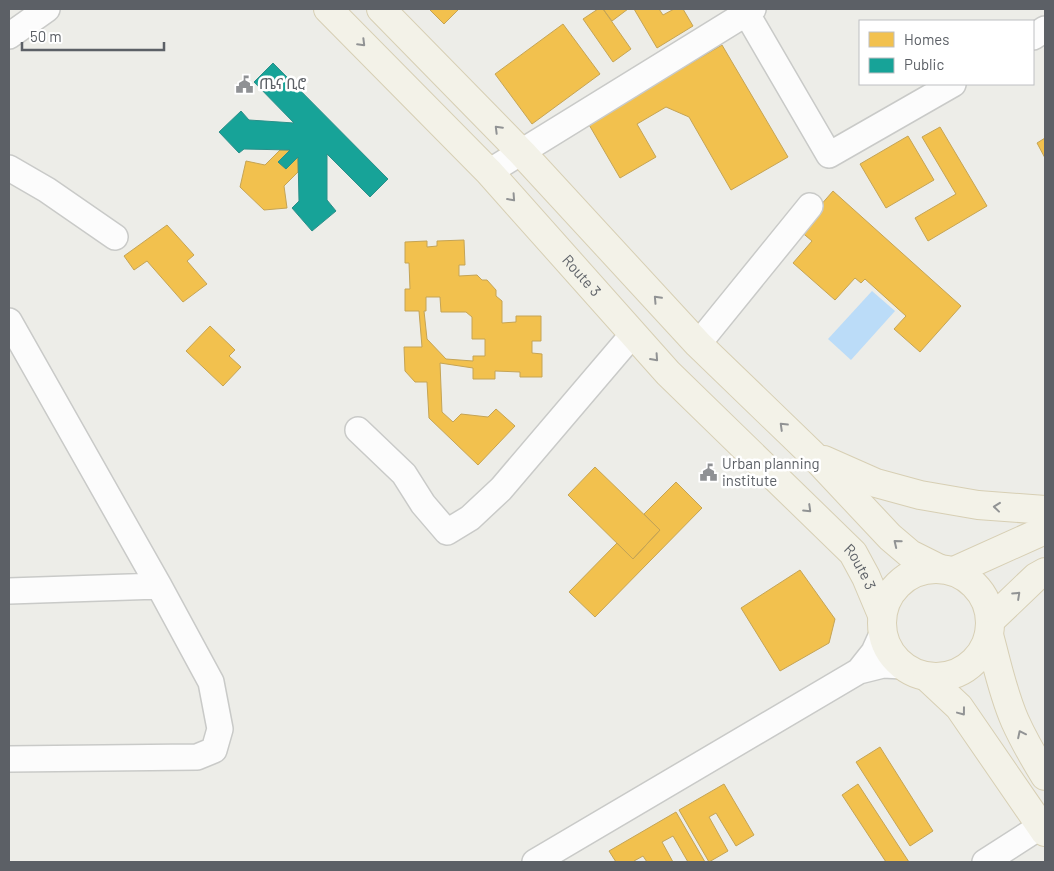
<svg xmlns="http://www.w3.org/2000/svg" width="1054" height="871" font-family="Barlow,'Noto Sans Ethiopic',sans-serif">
<rect width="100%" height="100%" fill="#edede8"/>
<path fill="#bbdcf8" d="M872,291L895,311L851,360L828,339Z"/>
<path fill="#f2c14e" stroke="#c5a455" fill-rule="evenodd" d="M429,9H459L444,24Z
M598,9H603L631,49L613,62L583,19Z
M603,9H628L612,21Z
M634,9H659L663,15L674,9H683L693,26L657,48Z
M563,24L600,74L532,124L495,74Z
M722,45L788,157L731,190L689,117L666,107L637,124L656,157L620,178L588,123Z
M940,127L987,206L928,241L915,218L956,194L922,137Z
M908,136L934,180L886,208L860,164Z
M1045,138V158L1037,143Z
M280,150H290L278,162L286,169L298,157V172L284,186L287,208L264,210L240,187L246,161L265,165Z
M833,191L961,306L920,352L894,329L906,316L865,279L861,283L855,278L835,300L793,263L812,241L799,230Z
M167,225L194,255L187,261L207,284L183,302L147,261L134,270L124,256Z
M464,240L465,265H459V276L477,275L482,280H487L496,290V296L502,301V323L516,322V316H541V341H532V353L542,354V377H520V372L495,371V379H473V368L440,363L442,412L453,422L461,414L488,417L496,409L515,426L478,465L429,418L427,382H415L405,371L404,347H422L419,311H405V289H410L409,263H405V242L427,241V247L437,246V241ZM426,297H440L441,312H466L472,317V339H485V356H473V361L446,359L427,339L424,311H426Z
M210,326L235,350L229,356L241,367L223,386L186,351Z
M595,467L660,530L633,559L568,495Z
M676,482L702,508L595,617L569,592L617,543L633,559L660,530L644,514Z
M800,570L835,619L829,643L780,671L741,608Z
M880,747L933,831L910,846L856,762Z
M724,784L754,835L736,846L716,813L709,817L728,851L709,862L679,810Z
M858,784L909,862H886L842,795Z
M676,812L705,862H688L673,836L662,842L673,862H647L643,856L634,861L635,862H616L609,851Z"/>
<path fill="#17a398" stroke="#2c8f89" d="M273,63L388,179L370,197L327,154V200L336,211L312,231L292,208L299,201L298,157L286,169L278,162L290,150L244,149L239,153L219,132L241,111L249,120L294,123L254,82Z"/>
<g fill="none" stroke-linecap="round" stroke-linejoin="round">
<defs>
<path id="minor" d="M744,9L829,155L953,84
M9,36L47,9
M1033,37L1045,29
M9,168L47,190L115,237
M489,172L753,9
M9,321L159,586L211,682L220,729L214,750L197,757L9,759
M698,344L810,206
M358,430L404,474L423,504L447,532L470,518L501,489L633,334
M9,591L159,586
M859,671L874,652L883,632
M535,862L859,671L883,665L903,666
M985,862L1041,826"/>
<g id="major">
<path id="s1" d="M328,9L489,172L668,373L853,553L866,577L882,615"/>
<path d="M381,9L522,153L698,344L813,455L890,537L910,554L938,568"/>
<path d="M824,460L876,483L920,495L978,505L1045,510"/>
<circle cx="936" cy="623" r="54"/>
<path d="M954,571L1045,530"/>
<path d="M991,620L1036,577L1045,572"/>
<path d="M989,635C997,664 1003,694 1015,721C1024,741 1034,758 1045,776"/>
<path d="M927,677L959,707L1045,832"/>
</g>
</defs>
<use href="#minor" stroke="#c9cac8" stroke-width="28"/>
<use href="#major" stroke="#d7cfb4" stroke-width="30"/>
<use href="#minor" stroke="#fcfcfc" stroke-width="25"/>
<use href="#major" stroke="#f3f2e8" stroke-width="28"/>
</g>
<defs><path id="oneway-chevron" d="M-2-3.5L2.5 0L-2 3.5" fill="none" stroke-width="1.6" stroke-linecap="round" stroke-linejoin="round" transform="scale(1.25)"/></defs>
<g stroke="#919394">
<use href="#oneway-chevron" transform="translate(362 43) rotate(45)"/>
<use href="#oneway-chevron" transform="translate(498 129) rotate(-135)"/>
<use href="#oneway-chevron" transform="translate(512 198) rotate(48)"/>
<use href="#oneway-chevron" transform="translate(657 299) rotate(-133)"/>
<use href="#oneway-chevron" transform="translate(655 358) rotate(48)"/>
<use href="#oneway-chevron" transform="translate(783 426) rotate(-136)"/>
<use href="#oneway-chevron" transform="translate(997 507) rotate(-174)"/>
<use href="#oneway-chevron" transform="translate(808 509) rotate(44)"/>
<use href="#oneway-chevron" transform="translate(897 543) rotate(-141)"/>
<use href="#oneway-chevron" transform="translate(1017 595) rotate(-43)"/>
<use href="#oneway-chevron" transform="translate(962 712) rotate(53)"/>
<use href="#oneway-chevron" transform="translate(1021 734) rotate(-116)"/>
</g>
<defs>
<symbol id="civic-bare" viewBox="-9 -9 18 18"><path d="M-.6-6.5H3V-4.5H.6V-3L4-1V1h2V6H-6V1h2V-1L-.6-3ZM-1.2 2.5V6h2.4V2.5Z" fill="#8f9194" stroke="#fff" stroke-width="2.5" paint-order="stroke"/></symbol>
</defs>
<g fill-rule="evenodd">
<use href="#civic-bare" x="232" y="72" width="25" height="25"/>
<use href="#civic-bare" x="696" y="460" width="25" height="25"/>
</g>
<g text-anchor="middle" stroke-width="5" stroke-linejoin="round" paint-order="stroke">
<g font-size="15" fill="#5c6066" stroke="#fff" text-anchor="start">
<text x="259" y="89">ጤና ቢሮ</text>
<text x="722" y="469">Urban planning<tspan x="722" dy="17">institute</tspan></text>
</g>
<g font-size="15" fill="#5c6066" stroke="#fff">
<text dy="5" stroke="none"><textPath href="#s1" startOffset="368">Route 3</textPath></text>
<text dy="5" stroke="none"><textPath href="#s1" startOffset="772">Route 3</textPath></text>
</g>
</g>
<rect width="1054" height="871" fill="none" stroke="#5c6066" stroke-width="20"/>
<rect x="859" y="20" width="175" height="65" fill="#ffffff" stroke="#bebfc2"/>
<rect x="869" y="32" width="25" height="15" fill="#f2c14e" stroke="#bebfc2"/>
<text x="904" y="45" font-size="15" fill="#5c6066">Homes</text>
<rect x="869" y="58" width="25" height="15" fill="#17a398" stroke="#bebfc2"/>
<text x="904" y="70" font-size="15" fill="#5c6066">Public</text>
<path d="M22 42v8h142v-8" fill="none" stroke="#5c6066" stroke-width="2.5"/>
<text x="30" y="42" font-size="15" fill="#5c6066" stroke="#ffffff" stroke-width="4" paint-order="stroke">50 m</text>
</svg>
